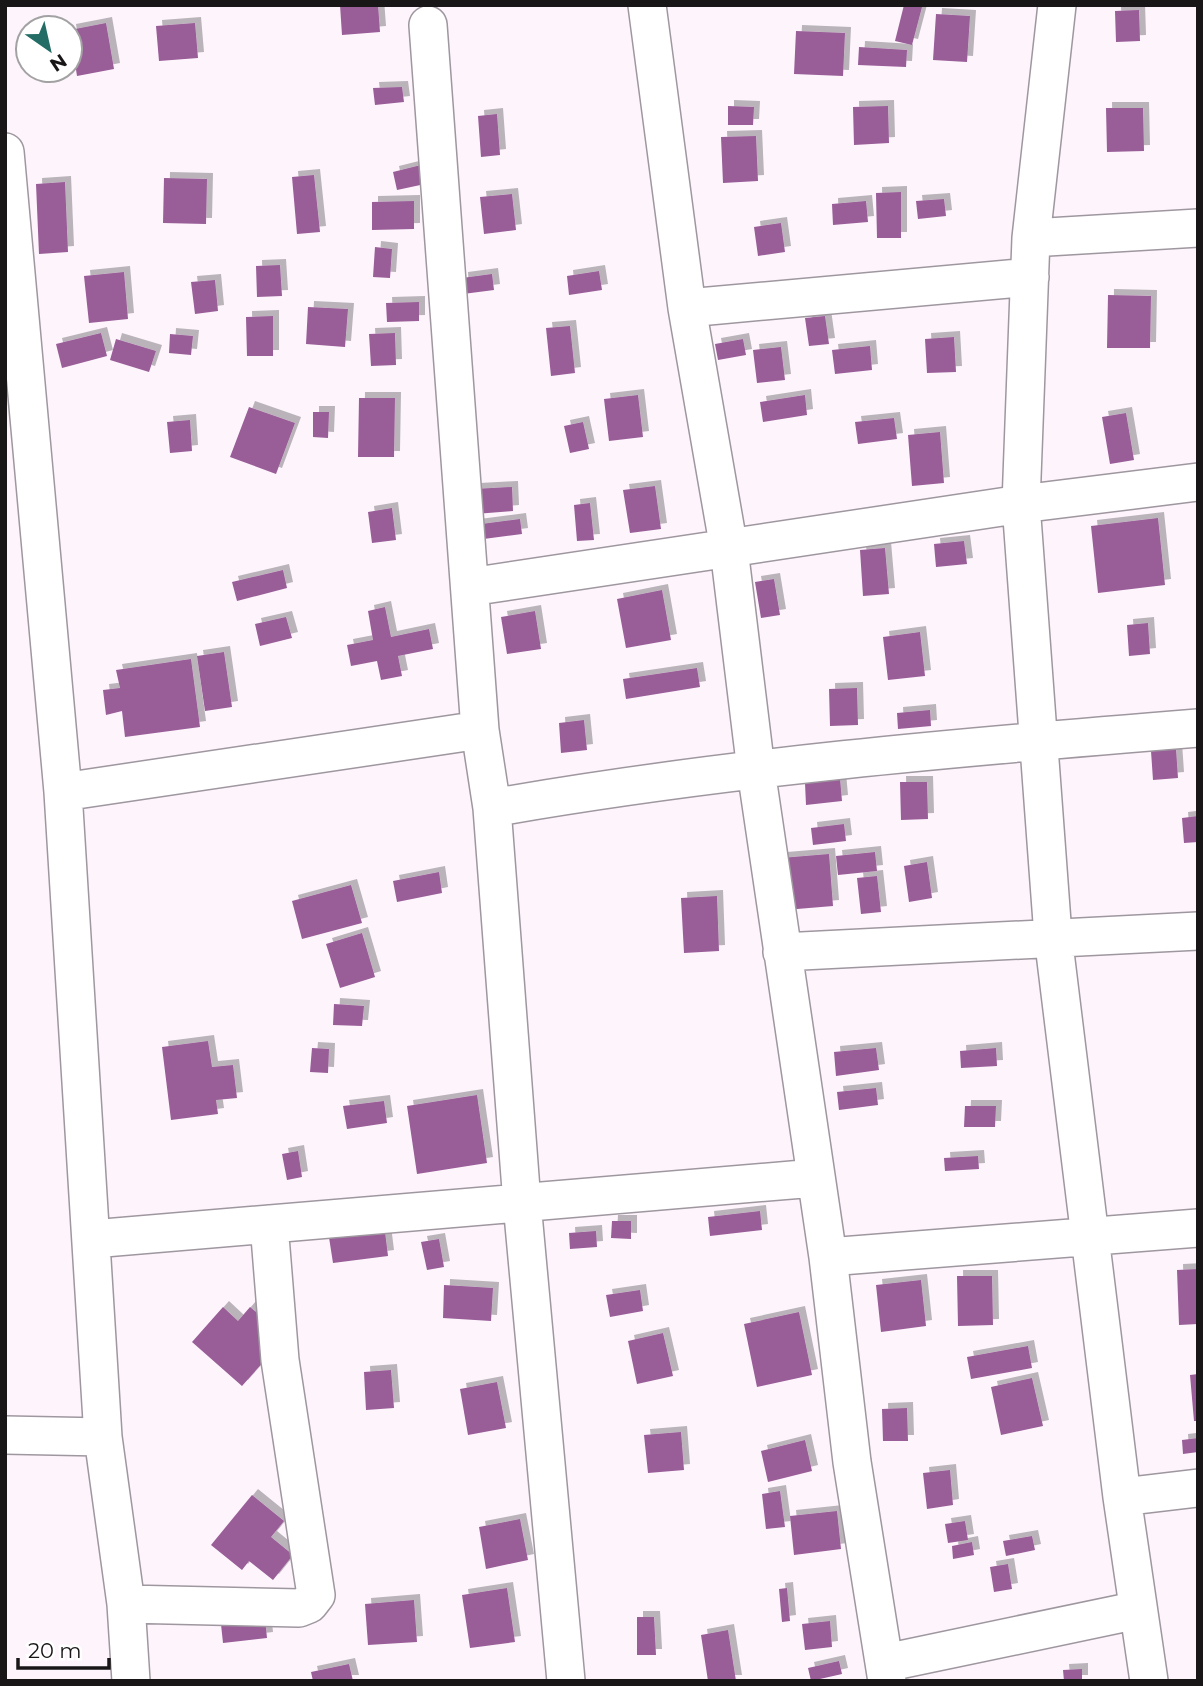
<svg xmlns="http://www.w3.org/2000/svg" width="1203" height="1686" font-family="Montserrat,sans-serif">
<defs>
<filter id="shadow"><feDropShadow dx="6" dy="-6" stdDeviation="0" flood-color="#0004"/></filter>
</defs>
<rect width="100%" height="100%" fill="#fdf4fc"/>
<path fill="#995d98" filter="url(#shadow)" d="M340,5H378L380,32L342,35Z
M904,5L922,7L912,45L895,41Z
M1139,10L1140,41L1116,42L1115,11Z
M936,14L970,16L967,62L933,60Z
M106,23L114,69L77,76L70,30Z
M195,23L198,58L159,61L156,26Z
M796,31L845,33L843,76L794,74Z
M859,47L907,50L906,67L858,65Z
M402,87L404,102L375,105L373,88Z
M728,106L754,107L753,125H728Z
M888,106L889,143L854,145L853,107Z
M1106,108H1143L1144,151L1107,152Z
M497,114L500,155L481,157L478,116Z
M756,136L758,181L723,183L721,137Z
M421,165L425,184L397,190L393,172Z
M314,175L320,232L297,234L292,177Z
M164,178L207,179L206,224L163,223Z
M65,182L68,252L39,254L36,184Z
M901,192V238H877L876,193Z
M512,194L516,230L484,234L480,197Z
M944,199L946,216L918,219L916,201Z
M414,201V229L372,230V202Z
M866,201L868,222L833,225L832,204Z
M781,223L785,252L758,256L754,227Z
M375,247L392,249L390,278L373,277Z
M280,265L282,296L257,297L256,266Z
M599,271L602,290L569,295L567,276Z
M124,272L128,319L89,323L84,276Z
M492,274L494,290L463,294L462,278Z
M215,280L218,311L195,314L191,282Z
M1108,295L1151,296L1150,348H1107Z
M419,302V321L387,322L386,303Z
M308,307L348,309L345,347L306,344Z
M273,316V356H247L246,317Z
M825,316L829,344L809,346L805,318Z
M570,326L575,373L551,376L546,328Z
M101,333L107,356L62,368L56,344Z
M395,333L396,365L371,366L369,334Z
M170,334L193,336L191,355L169,353Z
M954,337L956,372L927,373L925,339Z
M116,339L156,351L149,372L110,360Z
M743,339L746,355L718,360L715,344Z
M870,346L872,370L835,374L832,350Z
M781,347L785,380L757,383L753,350Z
M638,395L643,437L609,441L604,399Z
M805,395L807,415L763,422L760,402Z
M359,398H395L394,457H358Z
M249,407L295,423L276,474L230,457Z
M313,412H329L328,438L313,437Z
M1126,413L1134,460L1110,464L1102,417Z
M894,418L897,439L858,444L855,422Z
M190,420L192,451L170,453L167,422Z
M583,422L589,449L570,453L564,426Z
M940,432L944,483L912,486L908,435Z
M655,486L661,529L630,533L623,490Z
M512,487L513,511L475,514L474,489Z
M590,503L594,540L577,541L574,505Z
M392,508L396,540L372,543L368,512Z
M1158,518L1165,585L1098,593L1091,526Z
M520,519L522,534L476,540L474,525Z
M964,541L967,564L936,567L934,544Z
M885,548L889,594L863,596L860,550Z
M283,570L287,588L237,601L232,582Z
M774,579L780,615L761,618L755,582Z
M662,590L671,640L626,648L617,599Z
M385,607L391,637L429,629L433,649L398,656L402,676L381,680L377,661L351,666L347,645L373,640L368,611Z
M535,611L541,649L507,654L501,617Z
M286,617L292,638L260,646L255,624Z
M1148,623L1150,654L1129,656L1127,625Z
M920,632L925,676L888,680L883,637Z
M224,652L232,707L205,711L197,656Z
M191,659L200,727L125,737L122,711L106,715L103,690L120,688L116,670Z
M697,668L700,687L626,699L623,679Z
M857,688L858,725L830,726L829,689Z
M930,710L931,726L898,729L897,713Z
M584,720L587,750L561,753L559,723Z
M1176,749L1178,778L1153,780L1151,751Z
M840,779L842,801L806,805L805,783Z
M900,782H927L928,819L901,820Z
M1198,816V842L1184,843L1182,818Z
M844,824L846,841L813,845L811,828Z
M875,852L877,871L838,875L836,856Z
M829,854L833,906L785,910L781,858Z
M927,862L932,898L909,902L904,866Z
M439,872L442,893L397,902L393,881Z
M877,876L881,912L861,914L857,878Z
M351,885L362,923L302,939L292,901Z
M717,896L719,951L684,953L681,898Z
M362,933L375,977L340,988L326,944Z
M334,1004L364,1006L362,1026L333,1025Z
M208,1041L212,1067L233,1065L237,1098L216,1100L218,1114L171,1120L162,1047Z
M312,1048L329,1049L328,1073L310,1072Z
M876,1048L879,1070L836,1076L834,1052Z
M996,1048L997,1066L961,1068L960,1051Z
M876,1088L878,1105L839,1110L837,1092Z
M477,1095L487,1163L417,1174L407,1106Z
M384,1101L387,1123L347,1129L343,1106Z
M965,1106H996L995,1127H964Z
M298,1151L302,1177L287,1180L282,1154Z
M978,1156L979,1169L945,1171L944,1158Z
M760,1211L762,1230L710,1236L708,1217Z
M612,1221H631V1239L611,1238Z
M384,1224L388,1256L333,1263L328,1231Z
M596,1231L597,1247L570,1249L569,1233Z
M439,1239L444,1267L427,1270L421,1242Z
M1198,1269V1324L1179,1325L1177,1270Z
M957,1276H992L993,1325L958,1326Z
M921,1280L926,1326L881,1332L876,1285Z
M444,1285L493,1288L491,1321L443,1318Z
M640,1290L643,1311L610,1317L606,1295Z
M223,1307L238,1321L250,1307L272,1325L260,1340L273,1351L242,1386L192,1342Z
M799,1312L812,1375L757,1387L744,1324Z
M663,1333L673,1376L637,1384L628,1341Z
M1028,1346L1032,1368L971,1379L967,1357Z
M391,1370L394,1408L366,1410L364,1372Z
M1198,1374V1421H1194L1190,1375Z
M1032,1378L1043,1426L1001,1435L991,1387Z
M497,1382L506,1428L468,1435L460,1389Z
M907,1408L908,1441H883L882,1409Z
M681,1432L684,1470L648,1473L644,1435Z
M1198,1438V1452L1183,1454L1182,1440Z
M805,1440L812,1471L768,1482L761,1451Z
M950,1470L953,1505L927,1509L923,1473Z
M780,1491L785,1527L766,1529L762,1494Z
M252,1495L284,1521L271,1537L293,1555L273,1580L249,1561L242,1570L211,1545Z
M837,1511L841,1549L794,1555L790,1516Z
M520,1519L528,1560L486,1569L479,1527Z
M965,1521L968,1540L948,1543L945,1524Z
M1032,1536L1035,1550L1006,1556L1003,1541Z
M972,1542L974,1555L953,1559L952,1546Z
M1008,1564L1012,1589L994,1592L990,1567Z
M507,1588L515,1642L470,1648L462,1595Z
M787,1588L790,1621L782,1622L779,1589Z
M414,1600L417,1642L368,1645L365,1604Z
M264,1609L267,1638L223,1643L220,1615Z
M637,1617H654L656,1655H637Z
M830,1621L832,1647L805,1650L802,1624Z
M728,1630L736,1681H708L701,1635Z
M839,1661L842,1674L811,1681L808,1668Z
M349,1664L353,1681H313L311,1672Z
M1082,1669V1681H1064L1063,1670Z"/>
<g fill="none" stroke-linecap="round" stroke-linejoin="round">
<defs>
<path id="street" d="M647,5L687,308L729,549L756,770L828,1257L852,1462L887,1681
M1057,5L1031,238L1021,504L1053,936L1122,1497L1149,1681
M428,25L480,730L492,808L522,1203L566,1681
M5,152L63,792L103,1437L126,1604L131,1681
M1031,238L1198,228
M687,308L1030,277
M470,587L1021,504L1198,482
M63,792L480,730
M492,808C725,767 962,747 1198,728
M782,952L1198,931
M92,1239L815,1178
M828,1257L1198,1228
M5,1435L103,1437
M1122,1497L1198,1488
M126,1604L299,1608L309,1604L316,1595L280,1360L269,1224
M885,1663L1138,1610"/>
</defs>
<use href="#street" stroke="#9f979f" stroke-width="40"/>
<use href="#street" stroke="#fff" stroke-width="37"/>
</g>
<rect width="1203" height="1686" fill="none" stroke="#191618" stroke-width="14"/>
<g transform="translate(49 49) rotate(146)"><circle r="33" fill="#ffffff" stroke="#a3a2a3" stroke-width="2"/>
<path d="M0-5L12 26L0 18L-12 26Z" fill="#236d66"/>
<text y="-10" font-size="19" font-weight="bold" text-anchor="middle" fill="#191618">N</text>
</g>
<path d="M18 1658v10h91v-10" fill="none" stroke="#191618" stroke-width="3.5"/>
<text x="28" y="1658" font-size="21" fill="#191618" stroke="#ffffff" stroke-width="5" paint-order="stroke">20 m</text>
</svg>
